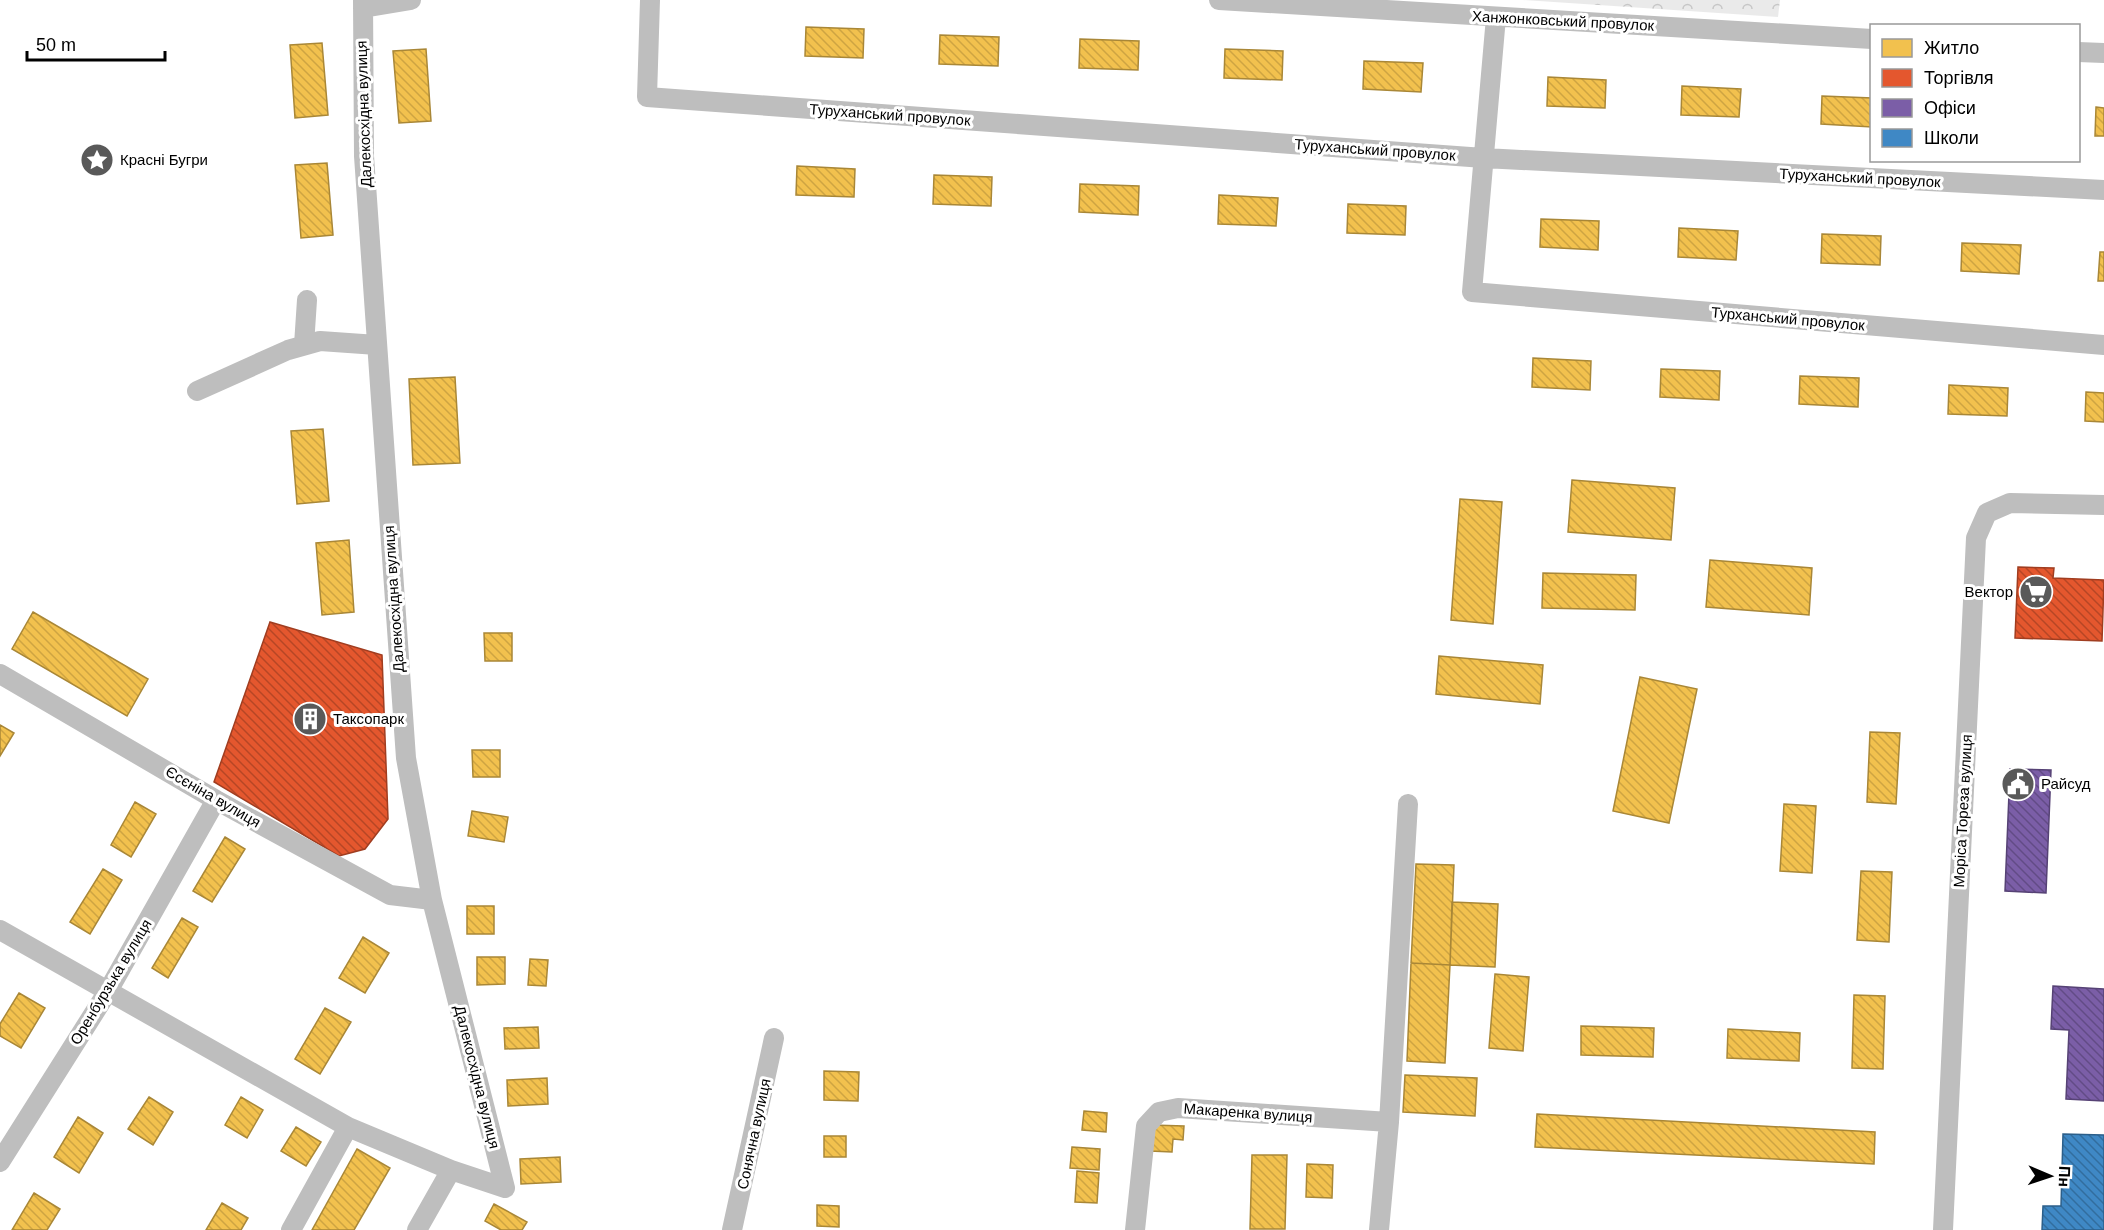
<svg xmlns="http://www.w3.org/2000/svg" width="2104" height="1230" font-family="Helvetica,sans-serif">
<defs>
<pattern id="forest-crowns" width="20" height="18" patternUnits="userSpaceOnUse" patternTransform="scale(1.5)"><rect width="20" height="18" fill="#eaeaea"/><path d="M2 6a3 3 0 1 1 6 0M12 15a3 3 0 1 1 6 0" fill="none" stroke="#c7c7c7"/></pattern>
<pattern id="homes-back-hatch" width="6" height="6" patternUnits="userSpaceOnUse" patternTransform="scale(1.5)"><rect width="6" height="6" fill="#f2c14e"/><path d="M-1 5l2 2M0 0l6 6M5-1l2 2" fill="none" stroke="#cea442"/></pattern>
<pattern id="shops-back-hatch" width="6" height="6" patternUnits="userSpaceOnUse" patternTransform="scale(1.5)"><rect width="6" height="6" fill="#e4572e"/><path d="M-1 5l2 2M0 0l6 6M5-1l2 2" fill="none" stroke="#b64625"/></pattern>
<pattern id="offices-back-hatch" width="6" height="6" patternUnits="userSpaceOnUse" patternTransform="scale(1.5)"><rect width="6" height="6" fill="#7b5ea7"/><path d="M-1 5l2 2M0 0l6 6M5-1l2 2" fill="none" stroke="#624b86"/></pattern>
<pattern id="schools-back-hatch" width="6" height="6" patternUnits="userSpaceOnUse" patternTransform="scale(1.5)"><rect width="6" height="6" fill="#3f88c5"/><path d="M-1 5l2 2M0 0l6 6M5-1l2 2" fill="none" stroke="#326d9e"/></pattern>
</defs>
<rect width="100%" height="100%" fill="#fff"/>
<path fill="url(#forest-crowns)" d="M1523,0H1780L1778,17Z"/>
<path fill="url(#homes-back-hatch)" stroke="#a98737" stroke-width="1.5" d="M806,27L864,29L863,58L805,56Z
M940,35L999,37L998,66L939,64Z
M1080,39L1139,41L1138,70L1079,68Z
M322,43L328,115L295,118L290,45Z
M426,49L431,121L399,123L393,51Z
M1225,49L1283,51L1282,80L1224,78Z
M1364,61L1423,63L1421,92L1363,89Z
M1548,77L1606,80L1605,108L1547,106Z
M1682,86L1741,89L1739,117L1681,115Z
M1822,96L1872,98V127L1821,124Z
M2096,107L2104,108V136H2095Z
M327,163L333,235L301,238L295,165Z
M797,166L855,169L854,197L796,195Z
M934,175L992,177L991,206L933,204Z
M1080,184L1139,186L1138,215L1079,212Z
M1219,195L1278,198L1276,226L1218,224Z
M1348,204L1406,206L1405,235L1347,233Z
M1541,219L1599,221L1598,250L1540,247Z
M1679,228L1738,231L1736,260L1678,257Z
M1822,234L1881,236L1880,265L1821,263Z
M1962,243L2021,245L2019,274L1961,271Z
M2100,252H2104V281H2098Z
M1533,358L1591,361L1590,390L1532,387Z
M1661,369L1720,371L1719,400L1660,397Z
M1800,376L1859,378L1858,407L1799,404Z
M455,377L460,463L413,465L409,379Z
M1949,385L2008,388L2007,416L1948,414Z
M2086,392L2104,393V422L2085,421Z
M323,429L329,501L297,504L291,431Z
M1572,480L1675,488L1671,540L1568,532Z
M1460,499L1502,502L1493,624L1451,620Z
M349,540L354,612L322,615L316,543Z
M1710,560L1812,568L1809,615L1706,607Z
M1543,573L1636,575L1635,610L1542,608Z
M33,612L148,679L127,716L12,649Z
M484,633H512V661H485Z
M1439,656L1543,665L1540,704L1436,694Z
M1640,677L1697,689L1669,823L1613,811Z
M0,725L14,733L0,756Z
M1870,732L1900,733L1896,804L1867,802Z
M472,750H500V777H473Z
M135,802L156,814L131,857L111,845Z
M1784,804L1816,806L1812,873L1780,871Z
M472,811L508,817L504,842L468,836Z
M225,837L245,849L212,902L193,891Z
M1416,864L1454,865L1450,965L1411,963Z
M103,869L122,880L90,934L70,922Z
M1861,871L1892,872L1889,942L1857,940Z
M1452,902L1498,904L1495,967L1450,965Z
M467,906H494V934H467Z
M182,918L198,927L168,978L152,968Z
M363,937L389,953L365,993L339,978Z
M477,957H505V984L477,985Z
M530,959L548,960L546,986L528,985Z
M1411,963L1450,965L1445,1063L1407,1061Z
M1495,974L1529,977L1523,1051L1489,1048Z
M19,993L45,1008L21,1048L0,1036V1024Z
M1854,995L1885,996L1883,1069L1852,1068Z
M325,1008L351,1022L320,1074L295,1059Z
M1581,1026L1654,1028L1653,1057L1581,1055Z
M538,1027L539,1048L505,1049L504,1028Z
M1728,1029L1800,1033L1799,1061L1727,1058Z
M824,1071L859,1072L858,1101L824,1100Z
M1405,1075L1477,1078L1475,1116L1403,1112Z
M547,1078L548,1104L508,1106L507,1080Z
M149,1097L173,1112L153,1145L128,1129Z
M241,1097L263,1110L247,1138L225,1125Z
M1084,1111L1107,1113L1106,1132L1082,1130Z
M1537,1114L1875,1132L1874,1164L1535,1147Z
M78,1117L103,1133L79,1173L54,1157Z
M1151,1125L1184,1126L1183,1140L1173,1139L1172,1152L1150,1151Z
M296,1127L321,1142L306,1166L281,1151Z
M824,1136H846V1157H824Z
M1072,1147L1100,1149L1099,1170L1070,1168Z
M357,1149L390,1168L354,1230H312Z
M1252,1155H1287L1285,1229H1250Z
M560,1157L561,1182L521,1184L520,1159Z
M1307,1164L1333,1165L1332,1198L1306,1197Z
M1077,1171L1099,1173L1097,1203L1075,1202Z
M34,1193L60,1209L47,1230H12Z
M222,1203L248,1218L241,1230H206Z
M494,1204L527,1222L522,1230H501L485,1221Z
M817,1205L839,1206V1227L817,1226Z"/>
<path fill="url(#shops-back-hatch)" stroke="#a03d20" stroke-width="1.5" d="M2018,567L2054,568L2053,578L2104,580L2102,641L2015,638Z
M270,622L382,655L388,819L365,849L339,856L214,782Z"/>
<path fill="url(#offices-back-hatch)" stroke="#564275" stroke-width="1.5" d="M2010,769L2051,770L2046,893L2005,891Z
M2053,986L2104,989V1101L2066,1099L2069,1030L2051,1029Z"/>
<path fill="url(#schools-back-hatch)" stroke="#2c5f8a" stroke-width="1.5" d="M2063,1134L2104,1135V1230H2042L2043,1206H2061Z"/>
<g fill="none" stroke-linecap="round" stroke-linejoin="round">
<path stroke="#bebebe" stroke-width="20" d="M363,0L364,156L406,758L432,900L505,1188
M650,0L647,97L1484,158L2104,190
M1219,0L1872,39
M363,8L411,0
M1496,17L1472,292L2104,345
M2078,52L2104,53
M304,345L307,300
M197,391L288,350L320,341L377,345
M0,674L216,800L390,895L432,900
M0,930L348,1127L451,1170L505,1188
M0,1162L108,991L216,800
M291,1230L348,1127
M417,1230L451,1170
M732,1230L774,1038
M1135,1230L1146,1126L1159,1112L1178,1108L1389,1122
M1379,1230L1389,1122L1408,804
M1943,1230L1976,538L1987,513L2010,503L2104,505"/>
</g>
<defs>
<symbol id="sight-disc" viewBox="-11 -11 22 22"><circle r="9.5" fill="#595959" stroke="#fff"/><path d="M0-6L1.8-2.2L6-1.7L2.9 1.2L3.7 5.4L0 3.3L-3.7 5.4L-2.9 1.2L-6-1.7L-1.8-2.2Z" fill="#fff"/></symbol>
<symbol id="supermarket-disc" viewBox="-11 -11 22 22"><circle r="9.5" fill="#595959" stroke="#fff"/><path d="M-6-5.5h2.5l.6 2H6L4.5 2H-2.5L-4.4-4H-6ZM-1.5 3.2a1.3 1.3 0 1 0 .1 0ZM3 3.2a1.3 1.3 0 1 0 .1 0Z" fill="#fff"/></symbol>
<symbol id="building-disc" viewBox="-11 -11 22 22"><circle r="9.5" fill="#595959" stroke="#fff"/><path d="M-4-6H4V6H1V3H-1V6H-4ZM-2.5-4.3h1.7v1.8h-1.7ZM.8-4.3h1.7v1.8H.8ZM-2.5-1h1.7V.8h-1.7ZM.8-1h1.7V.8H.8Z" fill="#fff"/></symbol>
<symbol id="civic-disc" viewBox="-11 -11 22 22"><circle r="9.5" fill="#595959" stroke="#fff"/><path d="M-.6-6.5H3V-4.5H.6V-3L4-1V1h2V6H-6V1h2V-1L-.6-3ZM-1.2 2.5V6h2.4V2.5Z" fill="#fff"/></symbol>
</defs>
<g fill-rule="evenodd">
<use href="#sight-disc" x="78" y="141" width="38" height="38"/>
<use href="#supermarket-disc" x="2017" y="573" width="38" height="38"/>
<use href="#building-disc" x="291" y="700" width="38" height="38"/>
<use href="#civic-disc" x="1999" y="765" width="38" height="38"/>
</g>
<g text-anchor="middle" stroke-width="6" stroke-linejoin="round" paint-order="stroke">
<g font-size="15" fill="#000" stroke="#fff">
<text transform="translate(1563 21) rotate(3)" y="5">Ханжонковський провулок</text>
<text transform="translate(364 114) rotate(-92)" y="5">Далекосхідна вулиця</text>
<text transform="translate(890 115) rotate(4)" y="5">Туруханський провулок</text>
<text transform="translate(1375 150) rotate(4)" y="5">Туруханський провулок</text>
<text transform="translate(1860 178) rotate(3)" y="5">Туруханський провулок</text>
<text transform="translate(1788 319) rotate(5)" y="5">Турханський провулок</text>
<text transform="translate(394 599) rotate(-94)" y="5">Далекосхідна вулиця</text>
<text transform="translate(213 797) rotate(30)" y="5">Єсєніна вулиця</text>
<text transform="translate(1963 811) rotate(-87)" y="5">Моріса Тореза вулиця</text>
<text transform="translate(111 982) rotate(-59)" y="5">Оренбурзька вулиця</text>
<text transform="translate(477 1077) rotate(76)" y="5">Далекосхідна вулиця</text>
<text transform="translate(1248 1113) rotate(4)" y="5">Макаренка вулиця</text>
<text transform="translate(754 1134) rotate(-78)" y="5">Сонячна вулиця</text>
</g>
<g font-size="15" fill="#000" stroke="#fff" text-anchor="start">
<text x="120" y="165">Красні Бугри</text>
<text x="2013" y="597" text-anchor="end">Вектор</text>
<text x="333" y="724">Таксопарк</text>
<text x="2041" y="789">Райсуд</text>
</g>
</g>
<rect x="1870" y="24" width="210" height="138" fill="#ffffff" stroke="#999999" stroke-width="1.5"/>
<rect x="1882" y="39" width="30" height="18" fill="#f2c14e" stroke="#999999" stroke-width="1.5"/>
<text x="1924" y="54" font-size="18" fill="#000000">Житло</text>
<rect x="1882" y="69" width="30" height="18" fill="#e4572e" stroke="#999999" stroke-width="1.5"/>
<text x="1924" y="84" font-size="18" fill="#000000">Торгівля</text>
<rect x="1882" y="99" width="30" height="18" fill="#7b5ea7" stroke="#999999" stroke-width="1.5"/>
<text x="1924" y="114" font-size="18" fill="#000000">Офіси</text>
<rect x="1882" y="129" width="30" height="18" fill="#3f88c5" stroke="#999999" stroke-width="1.5"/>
<text x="1924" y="144" font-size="18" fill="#000000">Школи</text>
<g transform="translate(2050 1176) rotate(92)" stroke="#ffffff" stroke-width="4.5" paint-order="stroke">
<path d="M0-4.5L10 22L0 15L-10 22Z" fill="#000000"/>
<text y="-9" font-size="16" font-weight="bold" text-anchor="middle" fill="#000000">Пн</text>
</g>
<path d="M27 51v9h138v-9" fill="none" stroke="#000000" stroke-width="3"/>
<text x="36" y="51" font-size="18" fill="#000000" stroke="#ffffff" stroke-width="4.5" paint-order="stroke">50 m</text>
</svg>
